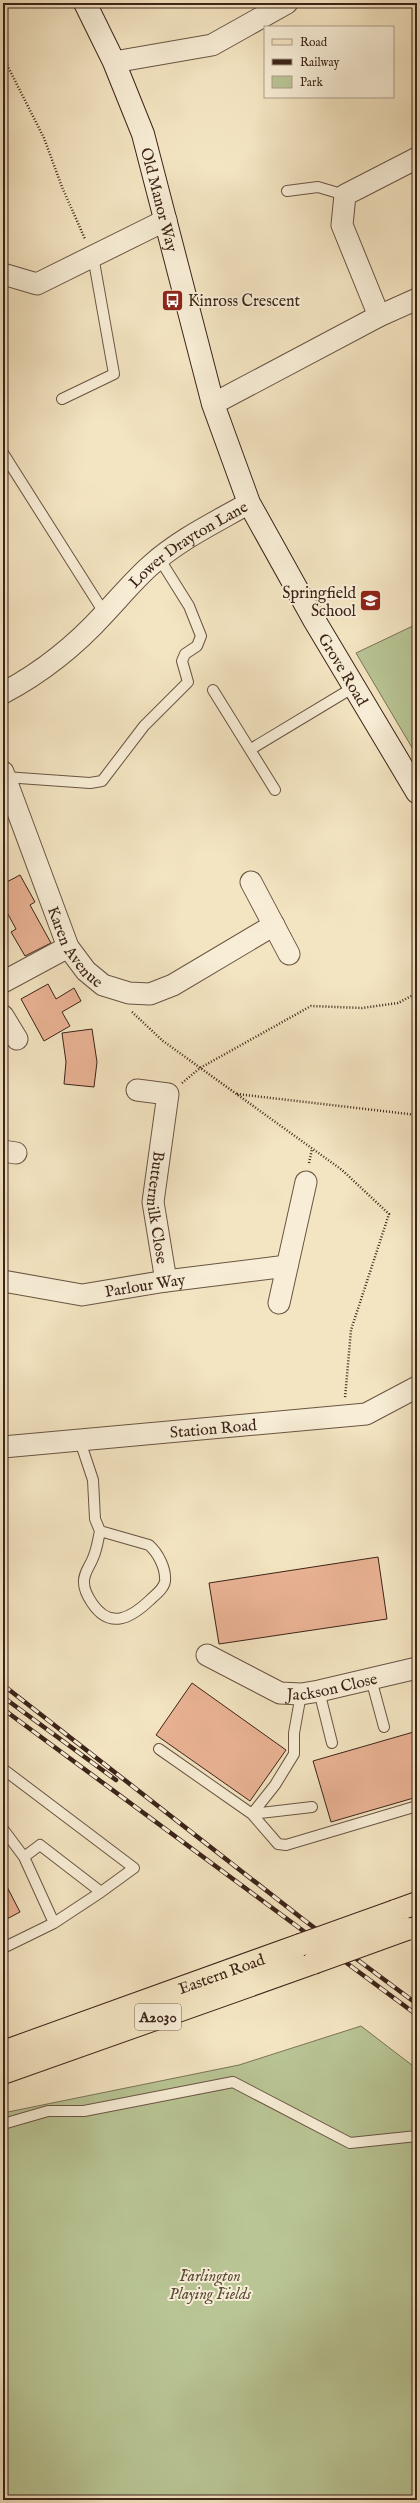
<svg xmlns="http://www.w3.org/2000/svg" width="420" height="2503" font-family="'IM FELL English',serif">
<rect width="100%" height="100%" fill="#f4e5c2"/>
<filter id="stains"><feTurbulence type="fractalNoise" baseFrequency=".005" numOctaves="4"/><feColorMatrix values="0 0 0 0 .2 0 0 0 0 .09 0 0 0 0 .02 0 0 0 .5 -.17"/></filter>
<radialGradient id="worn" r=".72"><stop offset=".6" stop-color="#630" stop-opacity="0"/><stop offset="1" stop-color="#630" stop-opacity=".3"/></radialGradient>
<path fill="#b9c595" stroke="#7a7457" d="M417,624V756L356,653Z
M361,2026L417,2069V2500H3V2113L239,2065Z"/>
<path fill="#eab395" stroke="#3c2319" d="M20,875L35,902L30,905L51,943L25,956L11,932L16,929L3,905V884Z
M48,984L56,999L74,988L81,1001L62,1012L70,1026L44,1041L21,999Z
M92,1029L97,1062L94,1087L64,1084L66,1062L62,1033Z
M378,1557L387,1619L219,1644L209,1583Z
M192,1683L286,1750L250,1801L156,1735Z
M417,1731V1797L331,1822L313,1761Z
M3,1879L20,1912L3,1921Z"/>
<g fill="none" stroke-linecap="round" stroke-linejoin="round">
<defs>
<path id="lane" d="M287,191L318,187L345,195
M62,399L114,374L93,256
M3,453L105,614
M213,690L275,790
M251,749L354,687
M5,777L90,783L102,781L144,726L188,682L182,661L185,654L197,646L201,636L189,606L159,558
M80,1441L93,1480L95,1519L100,1531L149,1545C158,1553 166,1568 165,1581C164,1589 155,1595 150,1600C131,1618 110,1630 92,1603C88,1597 84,1590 84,1583C83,1574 90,1566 93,1558C97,1549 98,1540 100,1531
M371,1679L384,1727
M319,1691L332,1743
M301,1694L294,1733V1754L275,1785L252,1814L312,1807
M159,1749L252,1814L278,1844L286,1845L417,1806
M3,1769L134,1868L101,1892L40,1845L24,1857L54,1923
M3,1829L24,1857
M3,1948L54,1923L101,1892
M3,2124L48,2111H84L233,2082L350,2143L417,2136"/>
<g id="street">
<path d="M114,62L212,45L287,3"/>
<path d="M3,274L37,284L166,220"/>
<path d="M379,316L342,225L345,195L417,158"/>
<path d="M213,404L379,316L417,299"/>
<path id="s1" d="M3,693C41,673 76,645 105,613C121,596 134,580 151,565C180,539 216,522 249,503"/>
<path id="s2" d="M3,772L68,947L86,971L103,985L129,993L150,994L173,985L274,925"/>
<path d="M251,882L289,954"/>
<path d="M3,982L68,947"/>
<path d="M3,1016L17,1039"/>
<path id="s3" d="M137,1090L168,1094L153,1202L166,1281"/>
<path d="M3,1151L16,1153"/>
<path id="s4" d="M3,1281L82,1295L166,1281L287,1266"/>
<path d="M279,1303L306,1182"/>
<path id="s5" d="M3,1447L366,1414L417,1387"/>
<path id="s6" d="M207,1655L280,1693L301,1694L319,1691L417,1668"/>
</g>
<g id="secondary">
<path id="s7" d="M85,3L114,62L143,134L213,404L249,503L313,618L417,792"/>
</g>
<g id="primary">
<path d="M395,1911L417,1903"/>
<path id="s8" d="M3,2052L300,1945"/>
<path d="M3,2073L313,1963"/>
</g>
</defs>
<use href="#lane" stroke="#6a5443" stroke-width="12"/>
<use href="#street" stroke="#6a5443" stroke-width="23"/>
<use href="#secondary" stroke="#3c2319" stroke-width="24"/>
<use href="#primary" stroke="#3c2319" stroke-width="24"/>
<path stroke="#3c2319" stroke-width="2.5" stroke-dasharray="1 2" stroke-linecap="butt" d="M3,57L44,138L62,187L85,239
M132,1012L163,1041L342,1170L389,1214L351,1330L345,1398
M182,1083L200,1068L311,1006L362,1008L398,1003L417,993
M237,1094L417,1115
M309,1163L312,1149"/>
<use href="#lane" stroke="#f8eed7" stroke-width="10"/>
<use href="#street" stroke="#f8eed7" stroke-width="21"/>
<use href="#secondary" stroke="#f8eed7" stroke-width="22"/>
<use href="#primary" stroke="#f4e5c2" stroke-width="22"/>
<defs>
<path id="rail" d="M3,1685L304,1920L417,2004
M3,1697L116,1780
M3,1709L417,2015"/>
</defs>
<use href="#rail" stroke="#3c2319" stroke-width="4.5"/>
<use href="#rail" stroke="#f8eed7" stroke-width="3" stroke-dasharray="9" stroke-linecap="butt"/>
<defs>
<path id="primary-bridge" d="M300,1945L395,1911
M313,1963L407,1929"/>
</defs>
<use href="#primary-bridge" stroke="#3c2319" stroke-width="24" stroke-linecap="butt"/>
<use href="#primary-bridge" stroke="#f4e5c2" stroke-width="22"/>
</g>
<defs>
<symbol id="bus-square" viewBox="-11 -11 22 22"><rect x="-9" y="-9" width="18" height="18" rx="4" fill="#8f2418" stroke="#f8eed7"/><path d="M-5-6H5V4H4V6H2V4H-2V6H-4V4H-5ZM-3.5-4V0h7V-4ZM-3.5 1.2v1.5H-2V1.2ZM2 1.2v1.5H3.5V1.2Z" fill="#fff"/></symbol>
<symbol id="school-square" viewBox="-11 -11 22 22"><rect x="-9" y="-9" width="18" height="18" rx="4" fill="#8f2418" stroke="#f8eed7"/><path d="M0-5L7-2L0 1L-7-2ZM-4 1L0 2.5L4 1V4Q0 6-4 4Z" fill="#fff"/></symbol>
</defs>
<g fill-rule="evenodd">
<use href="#bus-square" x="160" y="288" width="25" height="25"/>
<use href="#school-square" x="358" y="588" width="25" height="25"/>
</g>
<g text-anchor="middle" stroke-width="4" stroke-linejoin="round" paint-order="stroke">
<rect fill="#f8eed7" stroke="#746052" stroke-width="1" x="135" y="2004" width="46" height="26" rx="3"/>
<g font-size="15" font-weight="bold" fill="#3c2319">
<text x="158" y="2022">A2030</text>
</g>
<g font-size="16" fill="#3c2319" stroke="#f8eed7">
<text dy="6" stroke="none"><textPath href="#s7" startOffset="211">Old Manor Way</textPath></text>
<text dy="6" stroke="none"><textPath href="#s1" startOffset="239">Lower Drayton Lane</textPath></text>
<text dy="6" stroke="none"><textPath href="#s7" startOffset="719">Grove Road</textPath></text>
<text dy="6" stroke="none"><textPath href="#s2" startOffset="190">Karen Avenue</textPath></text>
<text dy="6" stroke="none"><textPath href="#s3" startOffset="146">Buttermilk Close</textPath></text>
<text dy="6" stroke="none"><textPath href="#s4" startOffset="144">Parlour Way</textPath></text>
<text dy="6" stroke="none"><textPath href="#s5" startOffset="211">Station Road</textPath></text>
<text dy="6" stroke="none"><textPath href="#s6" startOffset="135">Jackson Close</textPath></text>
<text dy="6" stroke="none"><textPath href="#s8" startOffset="232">Eastern Road</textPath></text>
</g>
<g font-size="16" fill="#3c2319" stroke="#f8eed7" text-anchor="start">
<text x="188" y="306">Kinross Crescent</text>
<text x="356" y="598" text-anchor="end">Springfield<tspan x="356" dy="18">School</tspan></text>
</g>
<g font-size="16" font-style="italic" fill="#5b4c38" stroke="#f8eed7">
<text x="210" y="2281">Farlington<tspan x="210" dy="18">Playing Fields</tspan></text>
</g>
</g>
<rect width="420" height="2503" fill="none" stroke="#f4e5c2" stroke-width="16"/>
<rect x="4" y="4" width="412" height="2495" fill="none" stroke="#3c2319" stroke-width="2"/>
<rect x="8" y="8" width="404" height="2487" fill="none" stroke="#3c2319"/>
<rect x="264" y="26" width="130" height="72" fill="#f8eed7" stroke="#ad9d8b"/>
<rect x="272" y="39" width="20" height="6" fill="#f4e5c2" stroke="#ad9d8b"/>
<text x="300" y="46" font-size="12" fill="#3c2319">Road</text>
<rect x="272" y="59" width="20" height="6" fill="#3c2319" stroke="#ad9d8b"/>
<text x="300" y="66" font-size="12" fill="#3c2319">Railway</text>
<rect x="272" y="76" width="20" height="12" fill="#b9c595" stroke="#ad9d8b"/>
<text x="300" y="86" font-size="12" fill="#3c2319">Park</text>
<rect width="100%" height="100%" filter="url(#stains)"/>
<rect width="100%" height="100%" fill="url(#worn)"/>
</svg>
